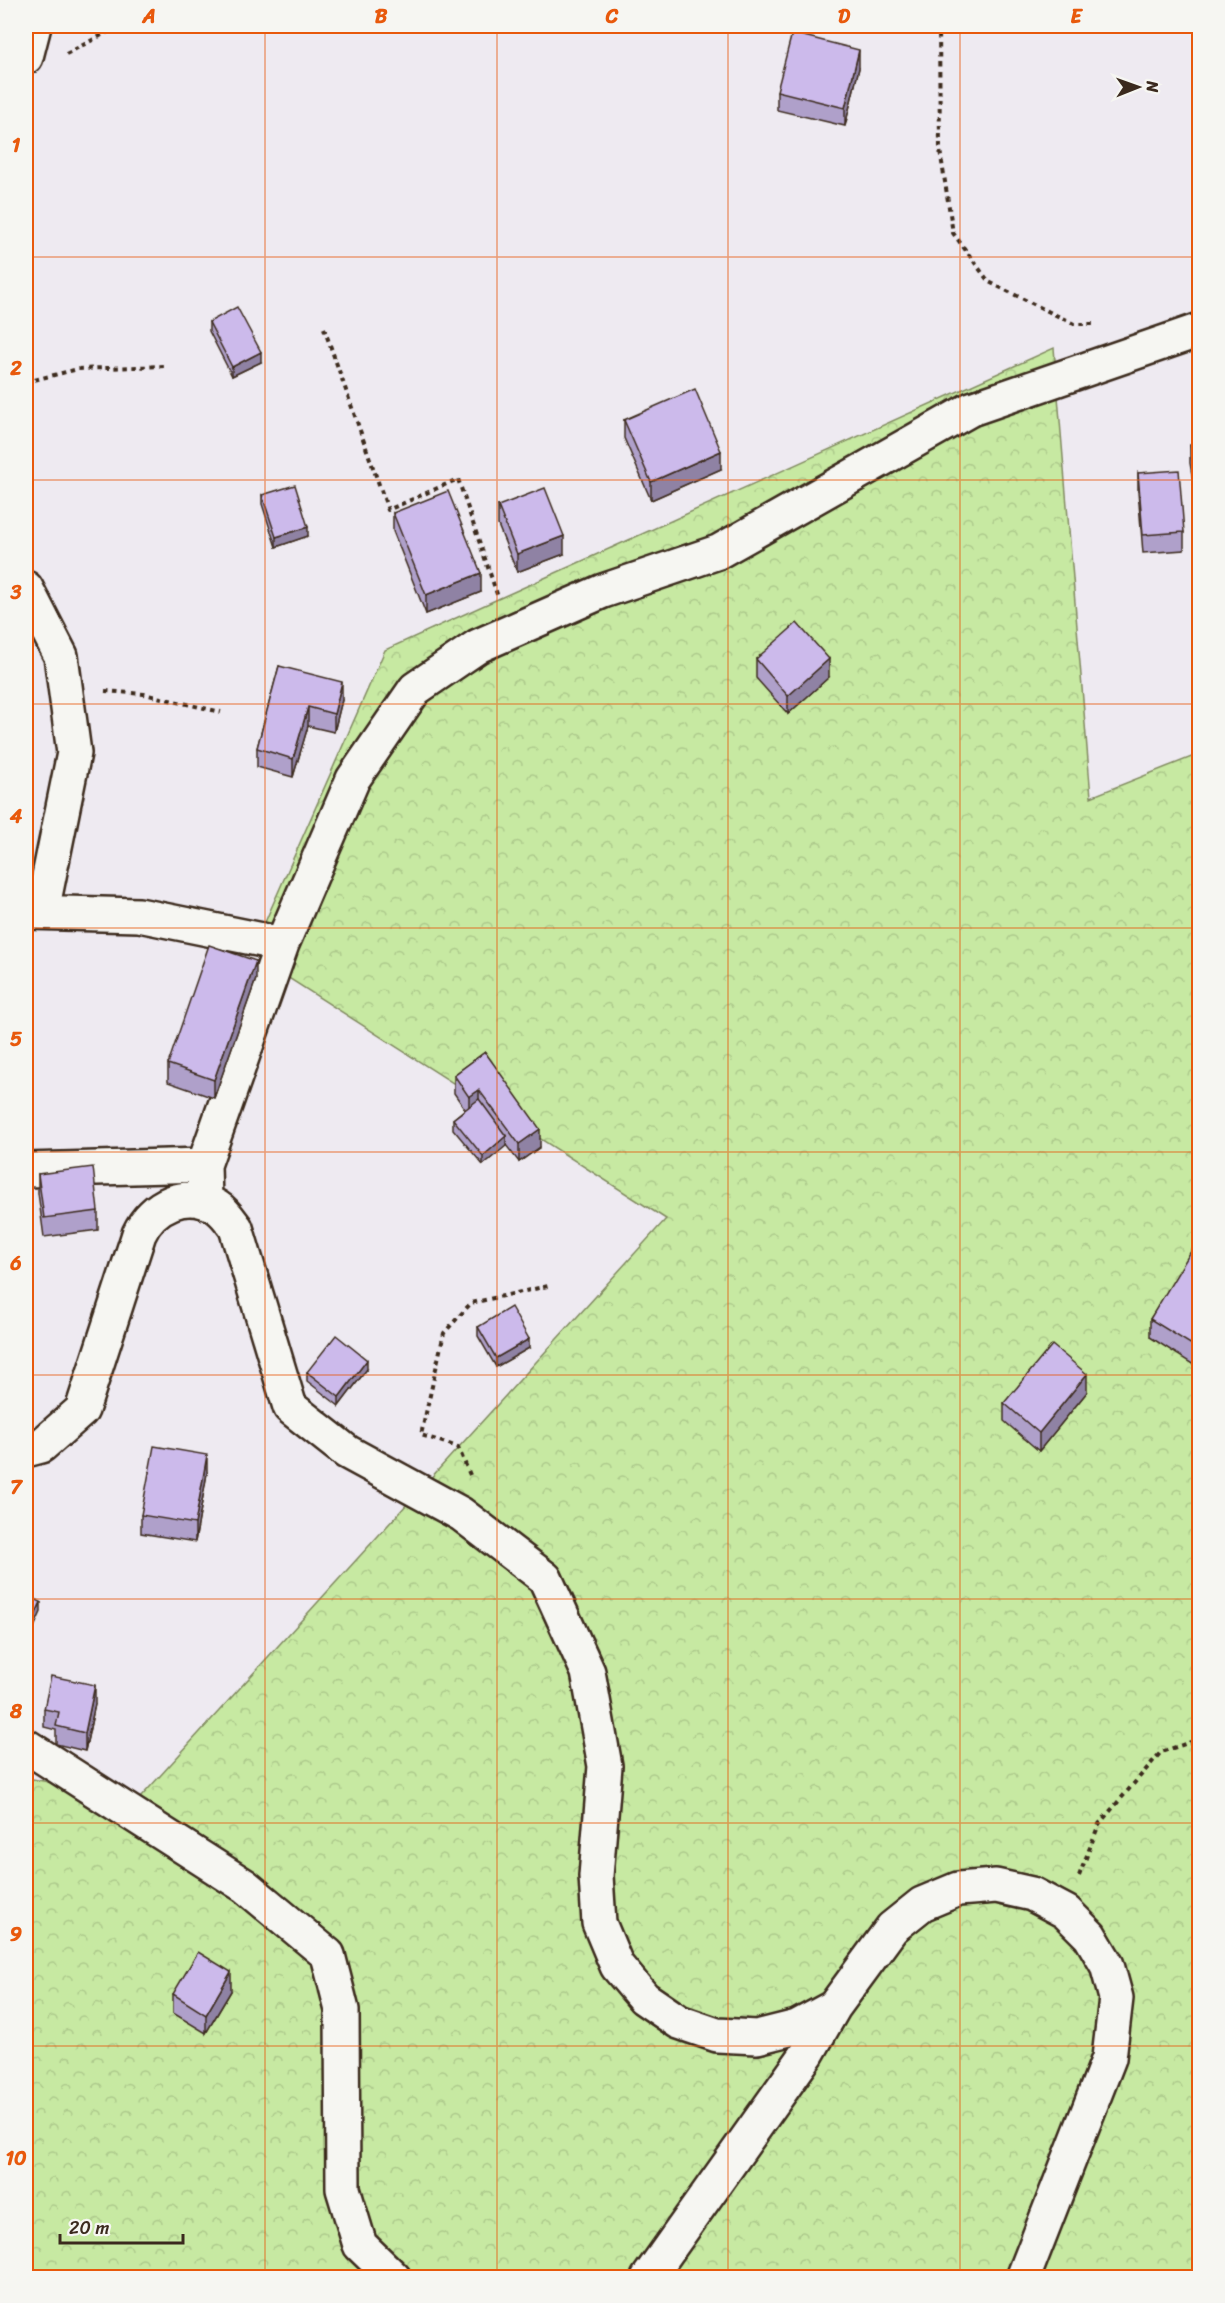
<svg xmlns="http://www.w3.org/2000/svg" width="1225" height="2303" font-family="Sriracha,sans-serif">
<defs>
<pattern id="forest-crowns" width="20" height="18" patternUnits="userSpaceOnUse" patternTransform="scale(1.5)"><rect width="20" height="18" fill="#c7e9a2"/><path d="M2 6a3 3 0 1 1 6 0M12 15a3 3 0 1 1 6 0" fill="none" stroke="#acc88b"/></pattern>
</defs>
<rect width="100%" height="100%" fill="#eeeaf1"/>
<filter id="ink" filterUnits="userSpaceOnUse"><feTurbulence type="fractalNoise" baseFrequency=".0167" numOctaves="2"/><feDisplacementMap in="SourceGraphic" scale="12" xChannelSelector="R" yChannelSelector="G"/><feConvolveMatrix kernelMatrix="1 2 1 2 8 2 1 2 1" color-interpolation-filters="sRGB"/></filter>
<g filter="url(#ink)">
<path fill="url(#forest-crowns)" stroke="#818a60" stroke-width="1.5" d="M1054,348L1091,797L1199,754V2277H26V1778L140,1798L666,1219L251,954L385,650Z"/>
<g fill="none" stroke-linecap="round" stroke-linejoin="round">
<defs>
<path id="minor" d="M26,57L34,26
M26,588L61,656L74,753L42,911
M26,912L139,915L282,944
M26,1170L204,1165
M205,1201L204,1165L282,944L353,779L415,689L478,646L510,632L603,591L718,552L971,409L1200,330
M26,1450L41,1446L82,1410L139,1234C152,1205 187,1188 217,1207C225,1212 230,1220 236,1228L290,1407L347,1452L461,1514L545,1578L588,1672L605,1766L596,1876L599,1923L617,1966L644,1998L679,2022L717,2035L757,2037L797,2027L834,2007
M26,1746L245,1886L328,1955L342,2010L343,2189L360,2245L394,2278
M648,2278L807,2054L834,2007L892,1928L922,1904L958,1889L996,1886L1032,1894L1066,1912L1090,1936L1107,1965L1116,1998L1109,2058L1023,2278"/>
</defs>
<use href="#minor" stroke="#3b2a1e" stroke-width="38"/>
<path stroke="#3b2a1e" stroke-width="4" stroke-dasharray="4.5 4.5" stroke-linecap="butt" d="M939,26L940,150L953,233L989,282L1074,324H1093
M66,54L119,26
M324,328L388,510L458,479L498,597
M26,382L78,369L165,366
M105,691L144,694L221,712
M470,1475L458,1447L421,1435L444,1333L471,1303L548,1286
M1079,1876L1099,1824L1161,1752L1200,1739"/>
<use href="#minor" stroke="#f6f6f2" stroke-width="33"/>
</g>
<path fill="#afa0ca" stroke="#3b2a1e" stroke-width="1.5" d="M859,68L845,126L777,110V91Z
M209,322L261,362L232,376L209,331Z
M624,420L721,469L651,500L624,438Z
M1200,443V511H1198L1190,463V445Z
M1138,473L1184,532V550L1143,553L1138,491Z
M262,495L308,536L276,547L262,504Z
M498,506L564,554L517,572L498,525Z
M393,513L481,592L426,614L393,531Z
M756,659L829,677L788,714L756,678Z
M279,666L342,700L334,732L308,726L293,777L257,767V748Z
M256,979L214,1098L168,1082V1064Z
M485,1052L540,1147L519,1162L506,1145L483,1165L453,1129V1119L465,1109L454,1093V1075Z
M38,1174L98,1211V1230L44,1237L38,1193Z
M1200,1245V1369L1150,1337V1319Z
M478,1327L529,1348L496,1367L478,1336Z
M367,1369L339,1406L307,1381V1372Z
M1087,1392L1039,1451L1004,1421V1403Z
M207,1473L195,1542L141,1533V1515Z
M95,1704L85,1751L56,1744V1730L44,1727V1709Z
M231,1991L206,2033L173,2013V1994Z"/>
<path fill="#8f82a4" stroke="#3b2a1e" stroke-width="1.5" d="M859,50V68L845,126V108Z
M28,206V215L26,217V207Z
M261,352V362L232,376V367Z
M721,451V469L651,500V482Z
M308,527V536L276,547V537Z
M564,536V554L517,572V554Z
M481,573V592L426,614V595Z
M829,659V677L788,714V696Z
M342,682V700L334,732V714Z
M308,707V726L293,777V759Z
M256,961V979L214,1098V1080Z
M479,1090V1108L469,1115V1097Z
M540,1129V1147L519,1162V1144Z
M506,1136V1146L483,1165V1156Z
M529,1339V1348L496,1367V1358Z
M367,1360V1369L339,1406V1397Z
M1087,1374V1392L1039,1451V1433Z
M207,1455V1473L195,1542V1524Z
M41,1602V1612L26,1645V1635Z
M95,1685V1704L85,1751V1733Z
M231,1972V1991L206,2033V2015Z"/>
<path fill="#ccbaeb" stroke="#3b2a1e" stroke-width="1.5" d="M792,33L859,50L845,108L777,91Z
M237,307L261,352L232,367L209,322Z
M695,389L721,451L651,482L624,420Z
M1200,443V493H1198L1190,445Z
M1179,470L1184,532L1143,535L1138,473Z
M295,485L308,527L276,537L262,495Z
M545,488L564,536L517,554L498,506Z
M448,491L481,573L426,595L393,513Z
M797,623L829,659L788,696L756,659Z
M279,666L342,682L334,714L308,707L293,759L257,748Z
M209,945L256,961L214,1080L168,1064Z
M485,1052L540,1129L519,1144L479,1090L469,1097L454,1075Z
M479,1099L506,1136L483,1156L453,1119Z
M93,1167L98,1211L44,1218L38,1174Z
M1196,1243L1200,1245V1350L1150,1319Z
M511,1307L529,1339L496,1358L478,1327Z
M336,1335L367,1360L339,1397L307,1372Z
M1052,1345L1087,1374L1039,1433L1004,1403Z
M154,1446L207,1455L195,1524L141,1515Z
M26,1595L41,1602L26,1635Z
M51,1676L95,1685L85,1733L56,1726L59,1712L44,1709Z
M198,1952L231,1972L206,2015L173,1994Z"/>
</g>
<path fill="none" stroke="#e8590c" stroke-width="1.5" stroke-opacity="0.55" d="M265,26V2278M497,26V2278M728,26V2278M960,26V2278M26,257H1200M26,480H1200M26,704H1200M26,928H1200M26,1152H1200M26,1375H1200M26,1599H1200M26,1823H1200M26,2046H1200"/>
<rect width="1225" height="2303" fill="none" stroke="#f6f6f2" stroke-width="66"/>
<g transform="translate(1138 87) rotate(89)" stroke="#f6f6f2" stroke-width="4.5" paint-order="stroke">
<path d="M0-4.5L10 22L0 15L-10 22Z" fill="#3b2a1e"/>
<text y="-9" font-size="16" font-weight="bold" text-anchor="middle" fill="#3b2a1e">N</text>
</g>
<path d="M60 2234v9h123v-9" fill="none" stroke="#3b2a1e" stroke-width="3"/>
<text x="69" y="2234" font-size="18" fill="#3b2a1e" stroke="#f6f6f2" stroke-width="4.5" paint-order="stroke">20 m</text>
<rect x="33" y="33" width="1159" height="2237" fill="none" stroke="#e8590c" stroke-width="2"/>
<g font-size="20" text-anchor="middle" font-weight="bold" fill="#e8590c">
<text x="149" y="23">A</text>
<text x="381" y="23">B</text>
<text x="612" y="23">C</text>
<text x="844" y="23">D</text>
<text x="1076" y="23">E</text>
<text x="16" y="152">1</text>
<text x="16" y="375">2</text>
<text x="16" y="599">3</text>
<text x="16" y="823">4</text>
<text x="16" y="1046">5</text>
<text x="16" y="1270">6</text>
<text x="16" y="1494">7</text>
<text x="16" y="1718">8</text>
<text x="16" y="1941">9</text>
<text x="16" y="2165">10</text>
</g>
</svg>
